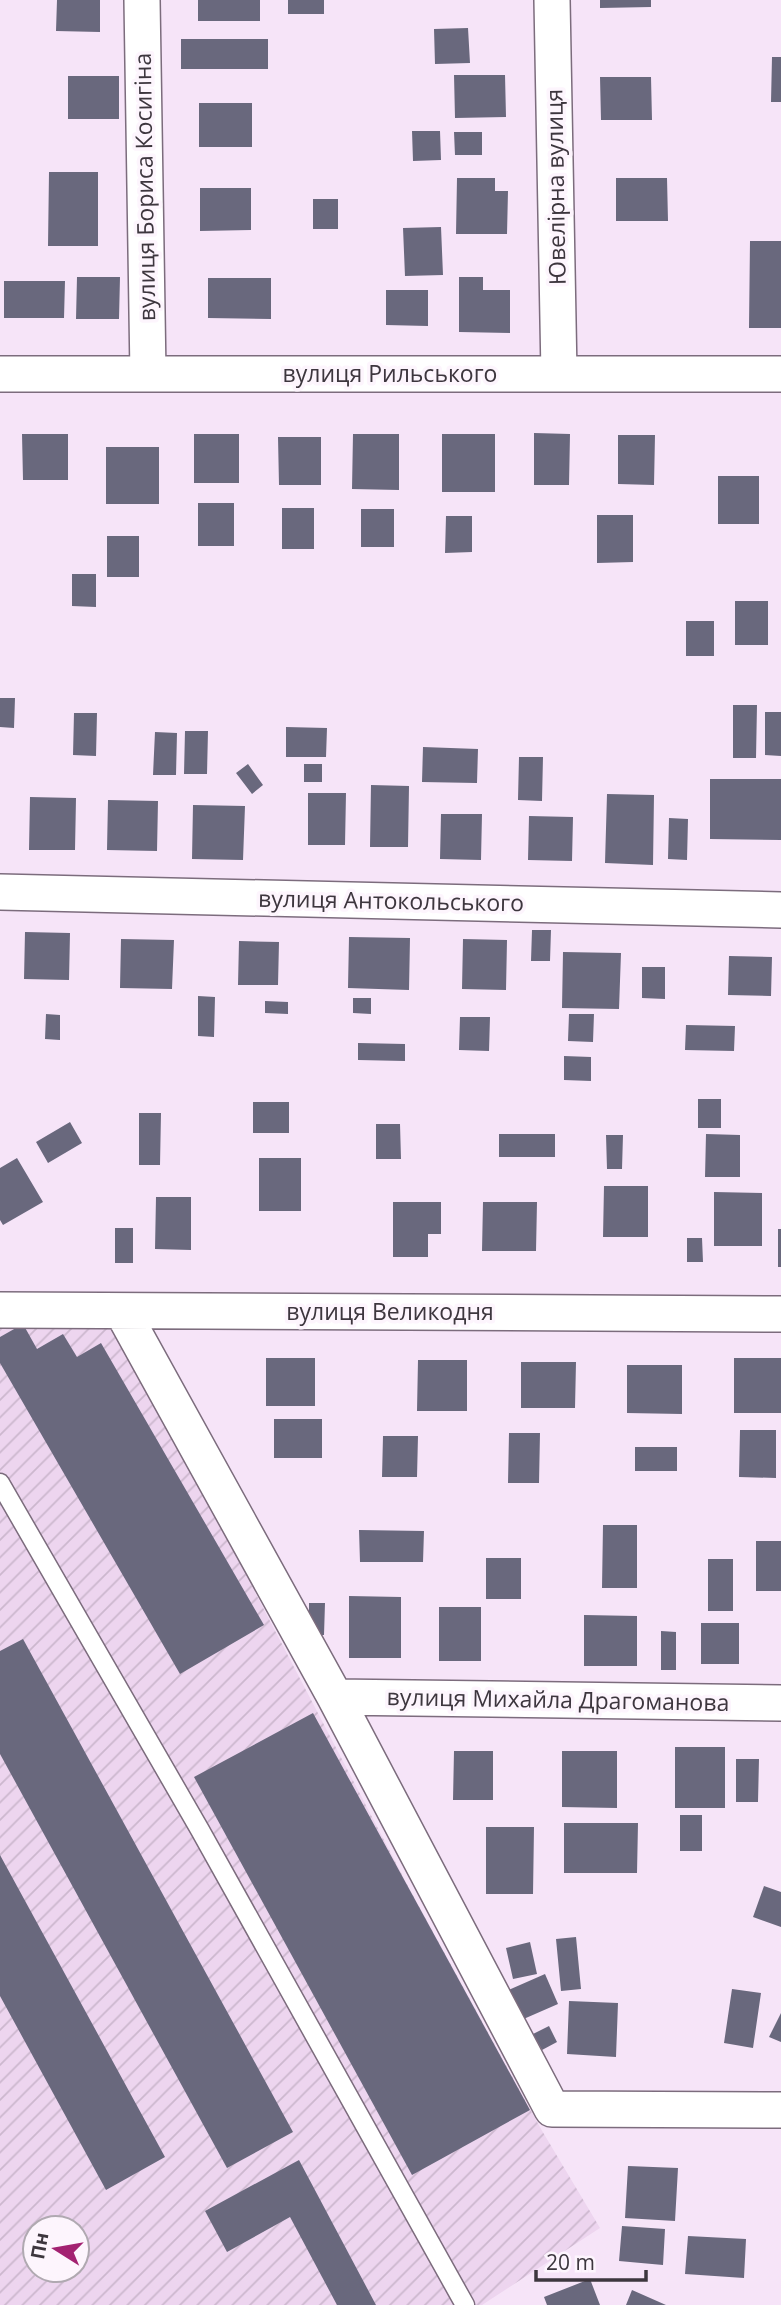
<svg xmlns="http://www.w3.org/2000/svg" width="781" height="2305" font-family="'Open Sans',sans-serif">
<defs>
<pattern id="industrial-furrows" width="10" height="10" patternUnits="userSpaceOnUse" patternTransform="scale(1.75)"><rect width="10" height="10" fill="#edd5ef"/><path d="M-1 1l2-2M0 10L10 0M9 11l2-2" fill="none" stroke="#ccb7ce"/></pattern>
</defs>
<rect width="100%" height="100%" fill="#f6e4f8"/>
<path fill="url(#industrial-furrows)" fill-rule="evenodd" d="M0,1315L117,1327L409,1888L541,2129L600,2228L482,2305H0ZM35,2228H77V2270H35Z"/>
<path fill="#69687d" d="M57,0H100V32L56,31Z
M198,0H260V21H198Z
M288,0H324V14H288Z
M600,0H651V7L600,8Z
M468,28L470,63L435,64L434,29Z
M181,39H268V69H181Z
M772,57H781V102H771Z
M454,75H505L506,117L455,118Z
M68,76H119V119H68Z
M600,77H651L652,120H601Z
M199,103H252V147H199Z
M412,131H440L441,160L413,161Z
M454,132H482V155H455Z
M49,172H98V246H48Z
M457,178H495V191H508L507,234H456Z
M616,178H667L668,221H616Z
M200,188H251V230L200,231Z
M313,199H338V229H313Z
M441,227L443,275L405,276L403,228Z
M750,241H781V328H749Z
M77,277H120L119,319H76Z
M459,277H483V290H510V333L459,332Z
M208,278H271V319L208,318Z
M4,281H65L64,318H4Z
M386,290H428V326L386,325Z
M534,433L570,434L569,485H534Z
M22,434H68V480H23Z
M194,434H239V483H194Z
M353,434H399V490L352,489Z
M442,434H495V492H442Z
M618,435H655L654,485L618,484Z
M278,437H321V485H279Z
M106,447H159V504H106Z
M718,476H759V524H718Z
M198,503H234V546H198Z
M282,508H314V549H282Z
M361,509H394V547H361Z
M597,515H633V562L597,563Z
M446,516H472V552L445,553Z
M107,536H139V577H107Z
M72,574H96V607L72,606Z
M735,601H768V645H735Z
M686,621H714V656H686Z
M0,698H15L14,728L0,727Z
M733,705H757L756,758H733Z
M765,712H781V756L765,755Z
M74,713H97L96,756L73,755Z
M286,727L327,728L326,757H286Z
M185,731H208L207,774H184Z
M155,732L177,733L176,775H153Z
M423,747L478,749L477,783L422,782Z
M519,757H543L542,801L518,800Z
M248,764L263,785L252,794L236,773Z
M304,764H322V782H304Z
M710,779H781V840L710,839Z
M371,785L409,786L408,847H370Z
M308,793H346L345,845H308Z
M607,794L654,795L653,865L605,863Z
M30,797L76,798L75,850H29Z
M108,800L158,801L157,851L107,850Z
M193,805L245,806L243,860L192,859Z
M441,814H482L481,860L440,859Z
M529,816L573,817L572,861L528,860Z
M669,818L688,819L687,860L668,859Z
M532,930H551L550,961H531Z
M25,932L70,933L69,980L24,979Z
M349,937L410,938L409,990L348,988Z
M121,939L174,940L172,989L120,988Z
M463,939L507,940L506,990L462,989Z
M239,941L279,942L278,985H238Z
M563,952L621,953L619,1009L562,1008Z
M729,956L772,957L771,996L728,995Z
M642,967H665V999L642,998Z
M198,996L215,997L214,1037L198,1036Z
M353,998H371V1014L353,1013Z
M265,1001L288,1002V1014L265,1013Z
M46,1014L60,1015V1040L45,1039Z
M569,1014H594L593,1042L568,1041Z
M460,1017H490L489,1051L459,1050Z
M686,1025L735,1026L734,1051L685,1050Z
M358,1043L405,1044V1061L358,1060Z
M564,1056L591,1057V1081L564,1080Z
M698,1099H721V1128H698Z
M253,1102H289V1133H253Z
M139,1113H161L160,1165H139Z
M70,1122L82,1143L48,1163L36,1142Z
M376,1124H400L401,1159H376Z
M499,1134H555V1157H499Z
M706,1134L740,1135V1177H705Z
M606,1135H623L622,1169H607Z
M17,1158L43,1202L3,1225L0,1220V1168Z
M259,1158H301V1211H259Z
M604,1186H648V1237H603Z
M714,1192L762,1193V1246H714Z
M156,1197H191V1250L155,1249Z
M393,1202H441V1234H428V1257H393Z
M483,1202H537L536,1251H482Z
M115,1228H133V1263H115Z
M778,1229H781V1267H778Z
M687,1238H702L703,1262H687Z
M23,1324L37,1349L63,1334L77,1357L101,1343L264,1625L180,1674L0,1363V1337Z
M266,1358H315V1406H266Z
M734,1358H781V1413H734Z
M418,1360H467V1411H417Z
M521,1362H576L575,1408H521Z
M627,1365H682V1414L627,1413Z
M274,1419H322V1458H274Z
M740,1430H776V1478L739,1477Z
M509,1433H540L539,1483H508Z
M383,1436H418L417,1477H382Z
M635,1447H677V1471H635Z
M603,1525H637V1588H602Z
M359,1530L424,1531L423,1562H360Z
M756,1541H781V1591H756Z
M486,1558H521V1599H486Z
M708,1559H733V1611H708Z
M349,1596L401,1597V1658H349Z
M309,1603H325L324,1635H309Z
M439,1607H481V1661H439Z
M584,1615L637,1616V1666H584Z
M701,1623H739V1664H701Z
M661,1631L676,1632V1670H661Z
M23,1639L293,2132L227,2168L0,1754V1651Z
M313,1713L530,2110L412,2175L194,1777Z
M675,1747H725V1808H675Z
M454,1751H493V1800H453Z
M562,1751H617V1808L562,1807Z
M736,1759H759L758,1802H736Z
M680,1815H702V1851H680Z
M564,1823H638L637,1873H564Z
M486,1827H534L533,1894H486Z
M0,1855L165,2157L106,2190L0,1996Z
M764,1886L781,1892V1927L753,1917Z
M576,1937L581,1989L561,1991L556,1939Z
M530,1942L537,1974L513,1979L506,1948Z
M545,1974L558,2004L519,2021L506,1991Z
M732,1989L761,1993L753,2048L724,2043Z
M569,2001L618,2003L616,2057L567,2054Z
M781,2013V2042L769,2037Z
M549,2026L557,2042L542,2050L533,2034Z
M299,2160L376,2305H337L290,2217L227,2252L205,2211Z
M628,2166L678,2168L675,2221L625,2218Z
M622,2226L665,2229L663,2265L619,2261Z
M688,2236L746,2239L744,2278L685,2274Z
M590,2279L600,2305H547L544,2297Z
M632,2290L666,2305H626Z"/>
<g fill="none" stroke-linecap="round" stroke-linejoin="round">
<defs>
<path id="service" d="M0,1483L200,1830L465,2305"/>
<path id="minor" d="M142,0L148,374
M552,0L559,374
M0,374H781
M0,892L781,910
M0,1310L781,1314
M122,1311L335,1697L552,2109L781,2110
M335,1697L781,1703"/>
</defs>
<use href="#service" stroke="#7c6c7d" stroke-width="21"/>
<use href="#minor" stroke="#7c6c7d" stroke-width="38"/>
<use href="#service" stroke="#fff" stroke-width="18"/>
<use href="#minor" stroke="#fff" stroke-width="35"/>
</g>
<g text-anchor="middle" stroke-width="7" stroke-linejoin="round" paint-order="stroke">
<g font-size="23" fill="#3d363e" stroke="#fdf5fd">
<text transform="translate(145 187) rotate(-91)" y="8">вулиця Бориса Косигіна</text>
<text transform="translate(556 187) rotate(-91)" y="8">Ювелірна вулиця</text>
<text x="390" y="382">вулиця Рильського</text>
<text transform="translate(391 901) rotate(1)" y="8">вулиця Антокольського</text>
<text x="390" y="1320">вулиця Великодня</text>
<text transform="translate(558 1700) rotate(1)" y="8">вулиця Михайла Драгоманова</text>
</g>
</g>
<g transform="translate(56 2249) rotate(281)"><circle r="33" fill="#fdf5fd" stroke="#b0a9b1" stroke-width="2"/>
<path d="M0-5L12 26L0 18L-12 26Z" fill="#a32171"/>
<text y="-10" font-size="19" font-weight="bold" text-anchor="middle" fill="#3d363e">Пн</text>
</g>
<path d="M536 2270v10h110v-10" fill="none" stroke="#3d363e" stroke-width="3.5"/>
<text x="546" y="2270" font-size="21" fill="#3d363e" stroke="#fdf5fd" stroke-width="5" paint-order="stroke">20 m</text>
</svg>
